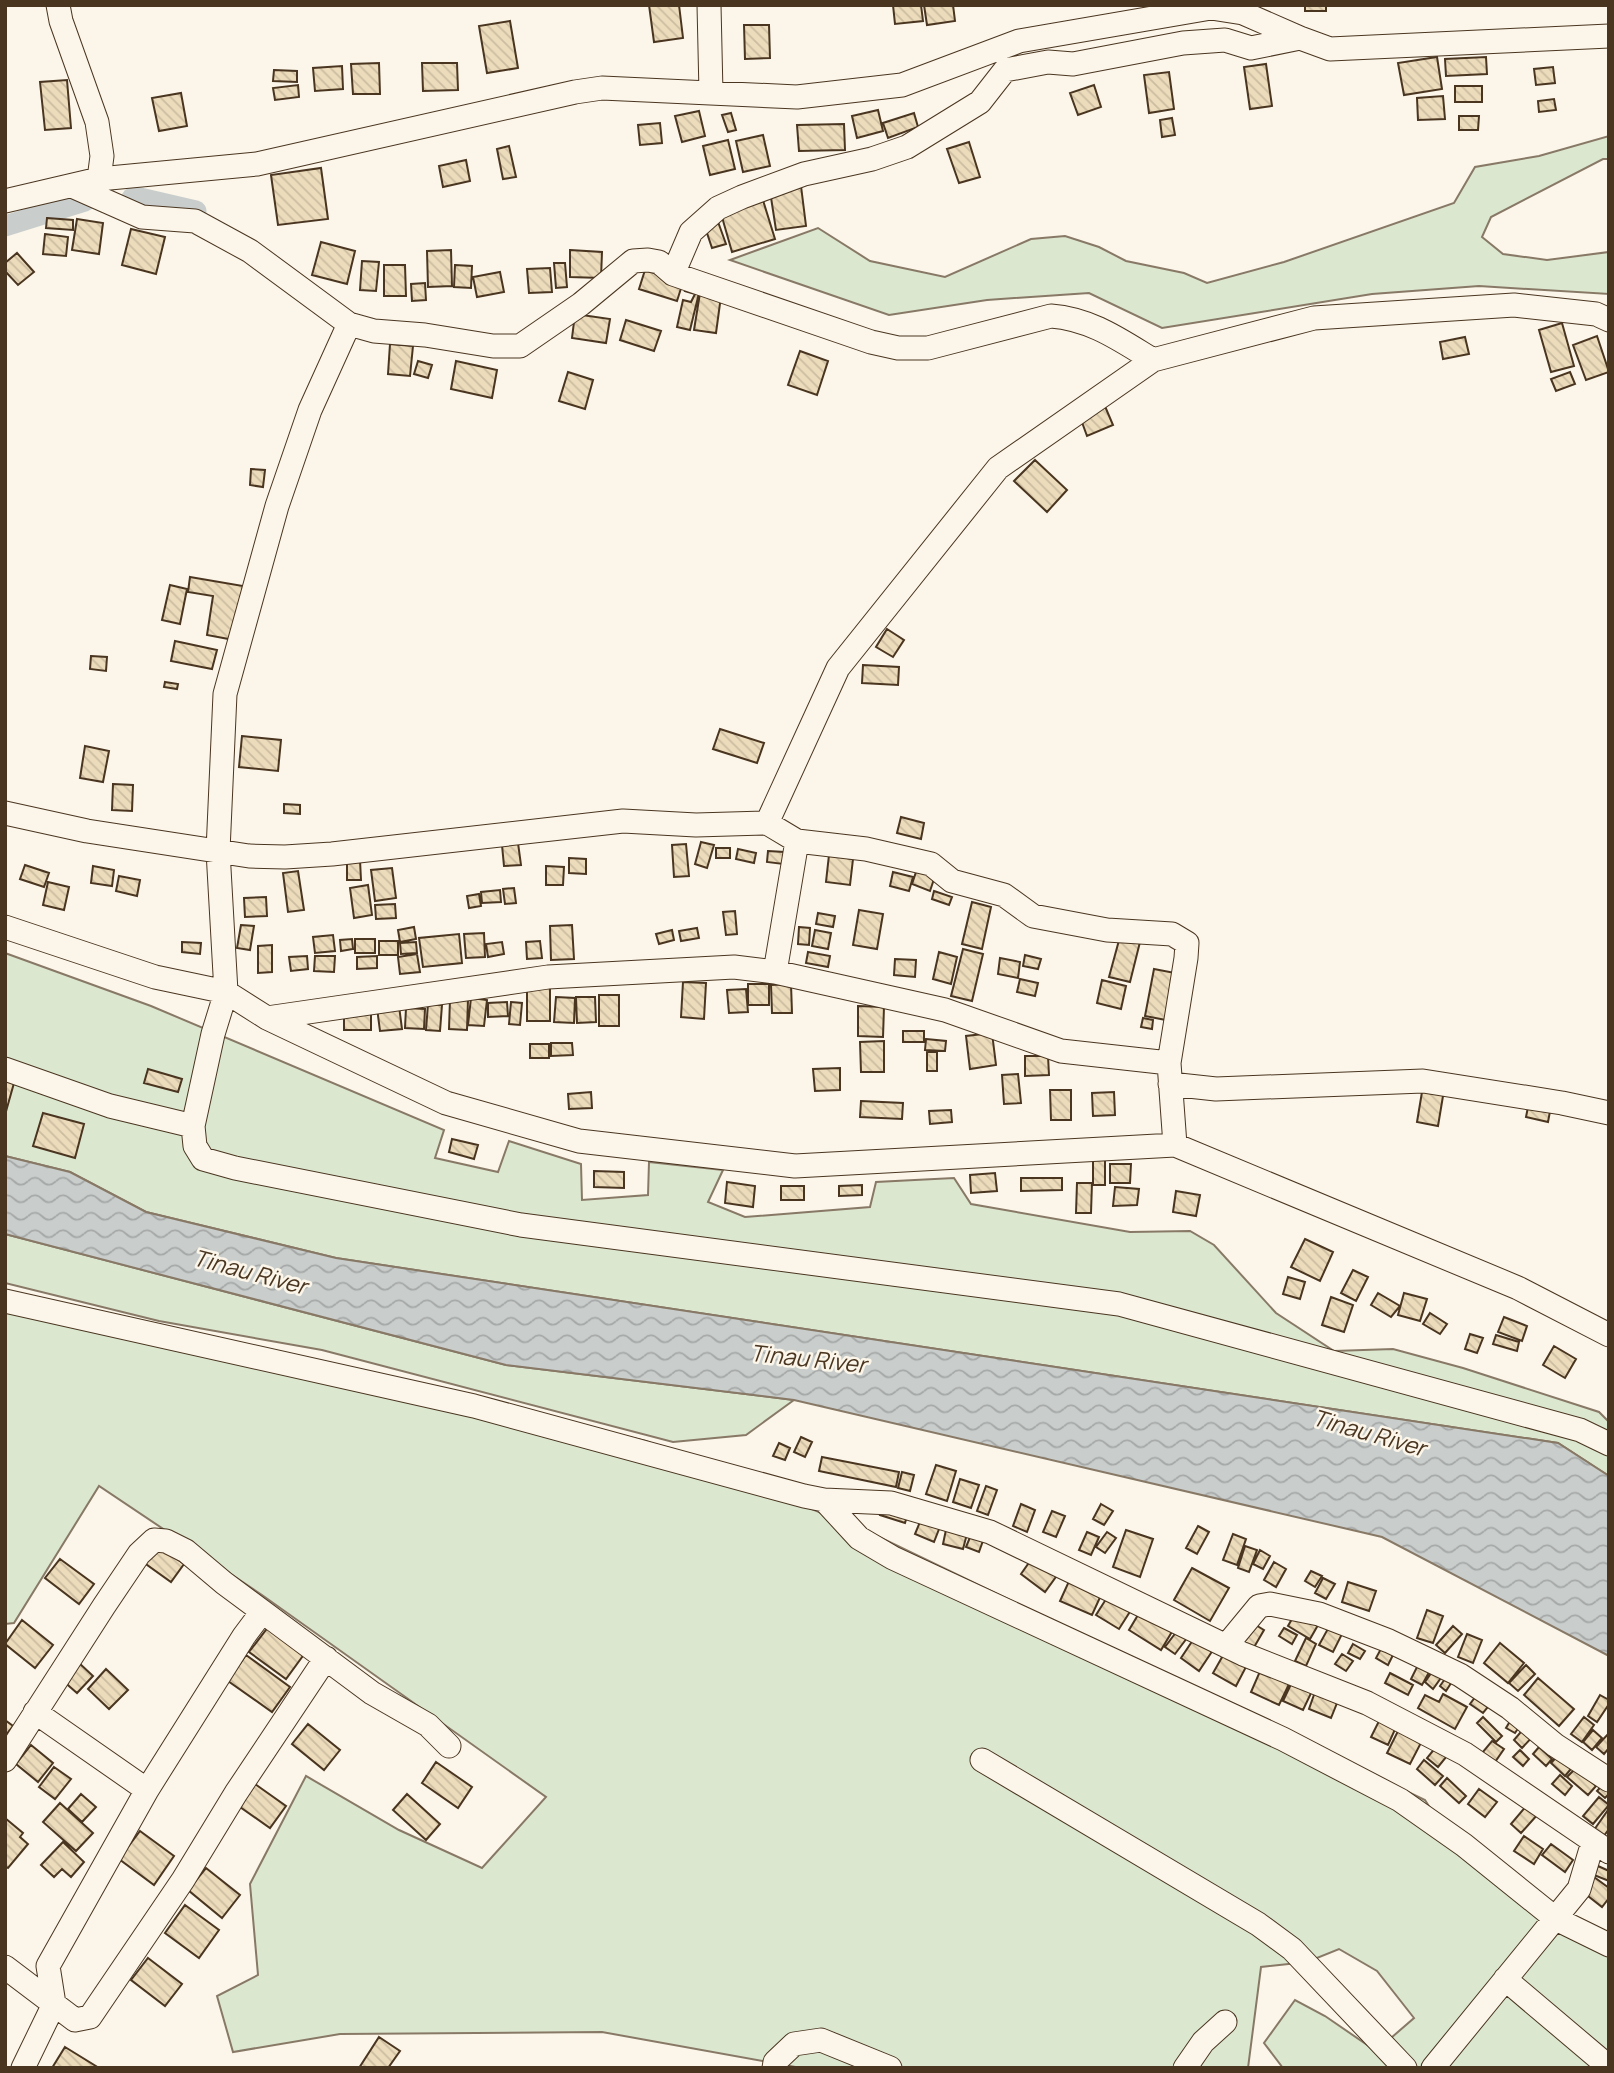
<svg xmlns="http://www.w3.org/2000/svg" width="1614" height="2073" font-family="Manrope,sans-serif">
<defs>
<pattern id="water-waves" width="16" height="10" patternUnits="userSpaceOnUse" patternTransform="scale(1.75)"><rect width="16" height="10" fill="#c9cecd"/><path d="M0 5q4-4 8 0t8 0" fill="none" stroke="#a5a8a6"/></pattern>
<pattern id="building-back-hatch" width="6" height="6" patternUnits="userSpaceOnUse" patternTransform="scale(1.75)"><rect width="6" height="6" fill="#ecdcbc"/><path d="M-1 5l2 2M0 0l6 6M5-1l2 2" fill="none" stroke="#ccbda1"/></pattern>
</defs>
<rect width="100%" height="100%" fill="#fbf6e9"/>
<path fill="#dce7d0" stroke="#887966" stroke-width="2" d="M1609,136V159H1603L1491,217L1482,237L1503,254L1547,260L1609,252V294L1479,286L1372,294L1162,328L1089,293L987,300L889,315L730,260L818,228L870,261L945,277L1031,239L1065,236L1099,247L1126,261L1184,273L1207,283L1284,262L1454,203L1475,167L1539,156Z
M5,953L151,1006L444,1130L435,1158L498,1172L509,1141L581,1164L582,1200L648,1195L649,1162L723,1170L708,1202L745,1217L870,1207L876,1182L954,1178L971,1204L1130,1232L1190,1231L1214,1245L1276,1313L1334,1351L1393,1349L1463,1368L1599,1412L1609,1422V1476L1558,1443L336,1258L146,1212L70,1172L5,1156Z
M5,1234L506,1365L794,1400L746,1435L673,1442L322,1350L159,1321L5,1283Z
M5,1300L270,1354L646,1441L875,1535L1425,1800L1441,1825L1609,1947V2068H1283L1264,2043L1295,2000L1325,2016L1376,2051L1414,2018L1377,1971L1339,1949L1307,1962L1261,1967L1248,2068H801L602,2032L340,2034L233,2052L217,1996L258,1975L250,1884L306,1776L399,1830L482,1868L546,1797L262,1595L99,1486L14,1623L5,1624Z"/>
<path fill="url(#water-waves)" stroke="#887966" stroke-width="2" d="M5,1156L70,1172L146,1212L336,1258L1558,1443L1609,1476V1656L1382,1537L794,1400L506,1365L5,1234Z"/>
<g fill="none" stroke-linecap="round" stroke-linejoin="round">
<path stroke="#c9cecd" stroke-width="21" d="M132,198H140L196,211
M5,226L85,201"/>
</g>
<path fill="url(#building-back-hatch)" stroke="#4a3520" stroke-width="2" d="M649,5H679L683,38L654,42Z
M893,5H921L923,21L895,24Z
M924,5H953L955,21L927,25Z
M1305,5H1326V11H1305Z
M510,21L518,68L487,73L479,26Z
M744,25H769L770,58L745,59Z
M1437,57L1442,89L1404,95L1398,63Z
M1486,57L1487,74L1446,76L1445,59Z
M379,63L380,94H353L351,64Z
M422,63H457L458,90L423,91Z
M1266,64L1272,106L1250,109L1244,67Z
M342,66L343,89L315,91L313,68Z
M1553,67L1555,83L1536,85L1534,69Z
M274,70L297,71V82L273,81Z
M1169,72L1174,109L1149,113L1144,75Z
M67,80L71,128L45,130L40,82Z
M298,85L299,97L275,100L273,88Z
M1094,85L1101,107L1078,115L1070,93Z
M1455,86H1482V102H1455Z
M181,93L187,126L159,131L152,98Z
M1443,96L1445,119L1418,120L1417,98Z
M1554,99L1556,110L1539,112L1538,101Z
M878,110L883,131L857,138L852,116Z
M699,111L705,136L682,142L675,116Z
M731,113L736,130L728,132L722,115Z
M914,113L918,127L888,138L883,123Z
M1459,116H1479L1478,130H1459Z
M1172,118L1175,135L1162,137L1160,120Z
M660,123L662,143L640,145L638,125Z
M844,124L845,150L799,151L797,125Z
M763,135L770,166L743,172L736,141Z
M728,140L735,169L710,175L703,146Z
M969,142L980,177L959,183L947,149Z
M509,146L516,177L503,179L497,149Z
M466,160L470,181L443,187L439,166Z
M321,168L328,219L278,225L271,175Z
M801,186L806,226L776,230L770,191Z
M762,197L775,239L732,252L720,210Z
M47,218L73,220V230L46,228Z
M77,219L103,223L99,254L72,250Z
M717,219L726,244L712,248L704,224Z
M131,229L165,237L156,274L122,265Z
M45,234L68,237L66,256L43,254Z
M321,242L355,251L347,284L312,275Z
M451,250L452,286L428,287L427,251Z
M570,250L602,252L601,278L570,277Z
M17,253L34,272L18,285L5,271V263Z
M362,261L379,262L376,291L360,290Z
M554,263H565L567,287L556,288Z
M384,265H405L406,296H384Z
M455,265L472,266L471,288L454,287Z
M550,268L552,292L529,293L527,269Z
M645,270L683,282L677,301L639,289Z
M500,272L504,292L477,297L473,277Z
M425,283L426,300L412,301L411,284Z
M687,286L700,289L690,330L677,327L683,300L691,302L695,294L685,291Z
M700,293L721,296L716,333L694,330Z
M575,314L610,319L606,343L572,338Z
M626,320L661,331L654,351L620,340Z
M1562,323L1574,366L1551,372L1539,330Z
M1597,336L1609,372L1586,380L1573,345Z
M1465,337L1469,354L1443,359L1440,342Z
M390,344L413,346L410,376L388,374Z
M800,351L828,361L817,395L788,385Z
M418,361L432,365L428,378L414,374Z
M456,361L497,370L492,398L451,389Z
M568,372L593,380L585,409L559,401Z
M1570,372L1575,384L1556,391L1551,379Z
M1104,404L1113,425L1087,436L1079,414Z
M1035,460L1067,490L1047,512L1014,481Z
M251,469L265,470L263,487L250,485Z
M190,577L243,586L234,640L207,635L213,596L188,592Z
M170,585L187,589L180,624L162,620Z
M887,629L904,640L893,657L876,647Z
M175,641L217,650L212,669L171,661Z
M91,656L107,657L106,671L90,669Z
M863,665L899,667L898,685L862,683Z
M165,682L178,684L177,689L164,687Z
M720,729L764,743L757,763L713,749Z
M242,736L281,740L278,771L239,767Z
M85,746L109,751L103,782L80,778Z
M113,784L133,785L132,811L112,810Z
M284,804L300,805V814L284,813Z
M901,817L924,823L921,839L897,833Z
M701,842L714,845L707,868L695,864Z
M518,843L521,865L504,866L502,845Z
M686,844L689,876L674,877L672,845Z
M716,848H730V858H716Z
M738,849L756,853L754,863L736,859Z
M768,851L784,852L783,864L767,862Z
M829,855L853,859L850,885L826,882Z
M569,858L586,859V874L569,873Z
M347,860H360L361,880H347Z
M25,865L49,873L44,887L20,879Z
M93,866L114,870L112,886L91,883Z
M546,866L564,867L563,885H546Z
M918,866L936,873L930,891L912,884Z
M392,868L396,898L375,901L371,870Z
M298,871L304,910L288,912L283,873Z
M893,872L913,877L909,891L890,886Z
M119,876L140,880L137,896L116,891Z
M48,882L69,887L64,910L43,905Z
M368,885L372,915L354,918L350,888Z
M514,888L516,903L505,904L503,889Z
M500,890L501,902L482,903L481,892Z
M934,891L952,897L949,905L932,899Z
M479,894L481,906L469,908L467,896Z
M266,897L267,916L245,917L244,898Z
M972,902L991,907L982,949L962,944Z
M395,904L396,918L376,919L375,905Z
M859,910L883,914L877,949L853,945Z
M735,911L737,934L726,935L723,912Z
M818,913L835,916L833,927L816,924Z
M241,925L254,926L250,950L237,948Z
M572,925L574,959L551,960L550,926Z
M414,927L416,939L400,942L398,930Z
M799,927L810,928L809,945L798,944Z
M697,928L699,938L681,941L679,931Z
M672,930L674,940L659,944L656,934Z
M815,930L831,933L828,949L812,946Z
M484,933L485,957L466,958L464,934Z
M1121,933L1141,938L1130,982L1109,977Z
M459,934L462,963L423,967L419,938Z
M333,935L335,951L315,953L313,937Z
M352,939L353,949L341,951L340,940Z
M355,939H375V953H355Z
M379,941H398V955H379Z
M540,941L542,958L527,959L526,942Z
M182,942L201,943L200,954L182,952Z
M416,942L417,953L401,954L400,943Z
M502,942L504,954L488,957L486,944Z
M272,945V972L258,973V946Z
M963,949L983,954L972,1001L951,996Z
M808,952L830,956L828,967L806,963Z
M939,952L957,957L951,984L933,979Z
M417,954L420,972L400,974L398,957Z
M1025,955L1041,959L1038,969L1023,966Z
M307,956L308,969L291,971L289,957Z
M315,956H335L334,972L314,971Z
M377,956V968L357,969V957Z
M1000,958L1020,962L1018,978L998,974Z
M895,959L916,960L915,977L894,975Z
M1154,969L1175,973L1166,1020L1145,1016Z
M1020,979L1038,983L1035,996L1017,992Z
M1102,980L1126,986L1121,1009L1097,1003Z
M683,982L706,983L704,1019L681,1017Z
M748,984H769V1005H748Z
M791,984L792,1013H772L771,985Z
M527,985H550V1021H527Z
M746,989L748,1012L729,1013L727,990Z
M599,995H619V1026H599Z
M556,997L575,998L574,1023L554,1022Z
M576,997H595L596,1022L577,1023Z
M471,998L487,1000L484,1026L468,1025Z
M450,999L468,1000L467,1030L449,1029Z
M507,1002L508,1016L488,1017V1003Z
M511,1002L522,1003L520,1025L509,1024Z
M428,1004L442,1005L440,1031L426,1030Z
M399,1006L402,1029L380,1031L377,1008Z
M858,1006L884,1007L883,1037L858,1036Z
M406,1008L425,1009L424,1029L405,1028Z
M344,1010H371V1030H344Z
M1143,1018L1153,1020L1152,1029L1141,1027Z
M903,1031H924V1042H903Z
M992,1033L996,1065L970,1069L966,1036Z
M926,1039L946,1041L945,1051L925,1050Z
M884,1041V1072H861L860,1042Z
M551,1043H572L573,1055L551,1056Z
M530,1044H549V1058H530Z
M927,1052H937V1071H927Z
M1025,1056H1048L1049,1075L1025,1076Z
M840,1068V1090L815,1091L813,1069Z
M148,1069L182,1079L178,1092L144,1083Z
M1018,1074L1021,1103L1004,1104L1002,1075Z
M5,1081L14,1083L5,1115Z
M1423,1086L1444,1090L1438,1126L1417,1122Z
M1050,1090H1071V1120H1051Z
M591,1092L592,1108L569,1109L568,1094Z
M1114,1092L1115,1115L1093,1116L1092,1093Z
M861,1101L903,1103L902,1119L860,1117Z
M1529,1102L1551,1106L1548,1122L1526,1117Z
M951,1110L952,1122L930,1124L929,1111Z
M43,1113L84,1124L75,1158L33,1146Z
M452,1139L478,1145L474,1159L449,1152Z
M1093,1160H1105V1185H1093Z
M1110,1164H1131L1130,1183H1110Z
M594,1171L624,1172V1188L594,1187Z
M995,1173L997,1191L971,1193L970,1175Z
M1021,1178H1062V1190L1021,1191Z
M727,1182L755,1186L753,1207L725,1203Z
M1077,1183H1092L1091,1213H1076Z
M862,1185V1195L839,1196V1186Z
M781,1186H804V1200H781Z
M1115,1187L1139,1189L1137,1205L1113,1206Z
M1176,1191L1200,1195L1196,1216L1173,1212Z
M1305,1239L1333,1252L1320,1281L1291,1267Z
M1353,1270L1368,1277L1356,1301L1341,1293Z
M1288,1277L1305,1282L1300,1299L1283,1294Z
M1378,1293L1400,1306L1391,1317L1371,1305Z
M1404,1293L1427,1299L1420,1321L1398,1315Z
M1331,1297L1353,1305L1344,1332L1322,1325Z
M1430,1313L1447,1324L1440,1334L1423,1324Z
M1504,1317L1527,1326L1522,1341L1498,1332Z
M1470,1334L1483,1338L1477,1353L1465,1349Z
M1496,1335L1519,1342L1517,1351L1493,1344Z
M1554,1346L1576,1359L1565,1378L1543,1365Z
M801,1437L812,1442L805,1457L794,1452Z
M779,1443L790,1448L785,1460L773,1456Z
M822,1457L899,1472L896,1487L819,1471Z
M936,1465L956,1471L947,1501L926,1494Z
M902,1472L914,1475L910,1491L898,1488Z
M960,1479L979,1485L971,1508L953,1502Z
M986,1486L997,1490L988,1515L977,1511Z
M1021,1504L1035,1510L1027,1532L1013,1526Z
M1101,1504L1113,1511L1104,1525L1093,1519Z
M883,1505L908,1513L905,1523L880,1515Z
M1052,1511L1065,1516L1056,1537L1043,1532Z
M922,1517L941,1524L934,1542L915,1534Z
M947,1525L968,1530L963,1549L943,1544Z
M1198,1526L1209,1532L1197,1554L1186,1548Z
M973,1530L985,1535L979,1552L966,1547Z
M1126,1530L1153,1539L1140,1577L1113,1567Z
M1087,1532L1099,1537L1091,1555L1079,1550Z
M1107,1532L1116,1538L1105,1553L1096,1547Z
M1233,1534L1246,1539L1237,1565L1223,1560Z
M156,1544L184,1564L171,1582L143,1562Z
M1245,1546L1257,1550L1249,1572L1238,1568Z
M1260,1550L1270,1556L1263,1569L1253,1564Z
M1033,1557L1058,1574L1045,1592L1021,1574Z
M60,1559L94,1584L79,1604L45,1578Z
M1274,1562L1286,1569L1276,1587L1264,1580Z
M1192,1568L1229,1588L1210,1621L1174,1600Z
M1311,1571L1322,1576L1315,1587L1305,1581Z
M1323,1578L1335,1584L1326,1599L1315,1593Z
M1070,1579L1102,1593L1092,1615L1060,1601Z
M1348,1582L1376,1591L1369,1611L1342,1602Z
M1108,1596L1131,1610L1119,1629L1096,1615Z
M1141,1610L1173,1630L1161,1650L1129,1630Z
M1427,1610L1443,1616L1433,1643L1417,1638Z
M1296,1612L1318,1625L1310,1639L1288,1626Z
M22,1620L53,1645L35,1668L5,1644Z
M1254,1624L1264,1630L1253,1649L1243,1644Z
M1330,1625L1343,1632L1333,1652L1319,1645Z
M269,1626L305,1653L286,1679L249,1652Z
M1453,1626L1462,1634L1445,1653L1436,1645Z
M1180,1627L1190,1634L1175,1654L1165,1647Z
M1284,1628L1297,1635L1292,1644L1279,1636Z
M1467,1634L1482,1640L1473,1663L1458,1657Z
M1195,1637L1213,1650L1199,1671L1181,1658Z
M1306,1638L1316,1644L1306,1666L1295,1661Z
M1500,1643L1524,1663L1508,1683L1484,1663Z
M1353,1644L1365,1651L1360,1659L1348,1653Z
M1383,1645L1395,1651L1388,1665L1376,1658Z
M1225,1652L1247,1665L1236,1686L1213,1673Z
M1342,1654L1353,1661L1346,1671L1335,1664Z
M246,1655L290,1687L272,1712L228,1681Z
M1421,1659L1433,1665L1422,1685L1411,1679Z
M78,1662L93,1676L77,1693L62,1680Z
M1526,1665L1535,1674L1518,1691L1509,1683Z
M106,1669L128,1690L109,1709L88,1689Z
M1261,1669L1290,1682L1279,1705L1251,1692Z
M1434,1669L1443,1675L1433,1689L1425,1682Z
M1390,1673L1413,1685L1408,1695L1385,1683Z
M1447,1676L1453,1680L1446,1691L1440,1686Z
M1538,1678L1574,1709L1559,1726L1524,1695Z
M1293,1680L1313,1689L1303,1710L1283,1701Z
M1316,1689L1339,1698L1331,1718L1309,1709Z
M1479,1692L1492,1702L1483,1713L1470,1704Z
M1443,1694L1467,1707L1455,1729L1418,1708L1425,1695L1439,1702Z
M1600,1695L1609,1700V1704L1597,1722L1588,1716Z
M1381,1717L1397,1725L1388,1745L1371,1737Z
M1483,1717L1502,1736L1496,1742L1477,1723Z
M1584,1717L1594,1725L1582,1742L1571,1734Z
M1512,1718L1521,1724L1515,1733L1506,1728Z
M5,1720L13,1726L5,1736Z
M308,1724L340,1750L324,1770L292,1744Z
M1401,1725L1424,1737L1410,1764L1387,1753Z
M1526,1726L1535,1734L1522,1748L1514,1740Z
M1593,1730L1602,1738L1592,1750L1583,1742Z
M1609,1733V1748L1604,1754L1596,1747Z
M1492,1741L1504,1749L1495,1762L1482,1753Z
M31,1745L53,1763L38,1782L16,1764Z
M1436,1747L1447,1756L1438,1767L1427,1758Z
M1539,1747L1552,1759L1546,1766L1533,1754Z
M1520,1750L1529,1759L1523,1766L1513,1757Z
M1563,1750L1576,1763L1565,1776L1551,1763Z
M1424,1760L1443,1776L1435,1785L1417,1769Z
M436,1762L472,1787L458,1808L422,1783Z
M54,1767L71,1779L55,1799L39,1787Z
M1576,1768L1596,1786L1588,1795L1567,1777Z
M1560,1775L1572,1786L1565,1795L1552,1784Z
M1447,1778L1466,1796L1459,1803L1440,1786Z
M1606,1781L1609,1783V1794L1605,1798L1597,1791Z
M255,1784L286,1806L270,1828L240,1807Z
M1479,1789L1497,1802L1485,1817L1468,1804Z
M81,1794L96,1807L82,1822L68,1809Z
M407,1794L440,1824L426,1840L393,1810Z
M1599,1797L1609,1805L1593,1824L1583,1816Z
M60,1803L93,1833L76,1851L43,1822Z
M1527,1805L1538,1814L1521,1833L1511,1824Z
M1608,1810L1609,1829L1603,1837L1594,1830Z
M5,1818L23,1833L20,1837L28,1844L8,1868L5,1866Z
M140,1831L174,1856L154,1885L119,1859Z
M1524,1836L1543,1849L1534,1864L1514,1851Z
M63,1842L84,1862L71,1877L62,1869L54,1877L41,1865Z
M1551,1844L1573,1860L1565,1872L1542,1855Z
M1598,1866L1609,1871V1881L1594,1875Z
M206,1868L240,1895L222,1918L188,1890Z
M1594,1877L1609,1888V1898L1602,1907L1583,1892Z
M185,1905L219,1930L199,1958L165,1933Z
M148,1958L182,1984L165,2006L131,1980Z
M379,2037L400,2051L388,2068H359Z
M65,2047L99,2068H52Z"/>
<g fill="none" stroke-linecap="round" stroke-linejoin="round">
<defs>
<path id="minor" d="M58,5L61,21L97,122L102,156L99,179
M709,5L711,93
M72,186L142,217L195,221L250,251L349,324L374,331L425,335L493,346H520L581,304L633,261L648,260L659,262L673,274L871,342L898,348H928L1051,316C1091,319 1120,340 1153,360
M5,201L99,179L257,164L575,92L602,88L797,97L902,85L1019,41L1211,8L1243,13L1300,38L1330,49L1609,36
M673,274L691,232L718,208L742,197L804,174L872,159L907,147L980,102L1005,70L1048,62L1073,64L1183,43L1225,40L1251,48L1300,38
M349,324L310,410L277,506L225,694L218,851L226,992L213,1034L193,1126L195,1146L203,1159L235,1168L521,1225L1119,1304L1580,1430L1609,1444
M5,813L87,831L249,856L285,857L332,854L623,821L696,825L767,823L797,841L866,849L931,864L952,881L1004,895L1033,916L1107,930L1172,934L1187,943L1186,958L1169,1063L1175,1145
M767,823L838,668L998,468L1153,360L1314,318L1514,305L1596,314L1609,320
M5,927L155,977L226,992L267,1018L446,1103L579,1141L795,1166L1175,1145L1518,1288L1609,1335
M775,972L797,841
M267,1018L548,977L734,967L775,972L945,1010L1061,1051L1169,1063
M5,1069L110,1106L193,1126
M1170,1084L1216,1089L1423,1081L1562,1103L1609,1113
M5,1301L474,1406L804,1496L824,1500L891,1503L990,1532L1243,1654L1367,1703L1465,1754L1609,1852
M824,1500L859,1538L893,1558L1283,1739L1400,1800L1464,1845L1556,1919L1609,1945
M1226,1646L1259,1606L1270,1604L1319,1614L1389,1641L1460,1675L1510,1708L1555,1745L1609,1780
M35,1712L147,1790
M5,1760L104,1606L139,1554L154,1540L166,1541L186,1551L224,1583L372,1693L428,1725L449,1746
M982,1760L1258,1924L1292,1949L1405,2068
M5,1967L75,2020L90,2017L183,1880L236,1793L326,1658
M1505,1979L1609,2067
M23,2068L54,2004L48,1966L147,1790L244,1636L262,1612
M774,2068L775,2062L794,2044L821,2040L890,2068
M1185,2068L1203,2042L1225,2022
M1433,2068L1579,1889L1593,1842"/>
</defs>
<use href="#minor" stroke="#4a3520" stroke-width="25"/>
<use href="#minor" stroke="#fbf6e9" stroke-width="23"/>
</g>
<g text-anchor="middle" stroke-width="5" stroke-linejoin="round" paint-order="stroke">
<g font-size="23" font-style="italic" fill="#4a3520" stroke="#fbf6e9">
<text transform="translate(250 1272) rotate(15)" y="8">Tinau River</text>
<text transform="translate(808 1359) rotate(6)" y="8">Tinau River</text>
<text transform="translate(1369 1433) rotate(16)" y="8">Tinau River</text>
</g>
</g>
<rect width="1614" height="2073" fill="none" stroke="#4a3520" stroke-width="14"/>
</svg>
